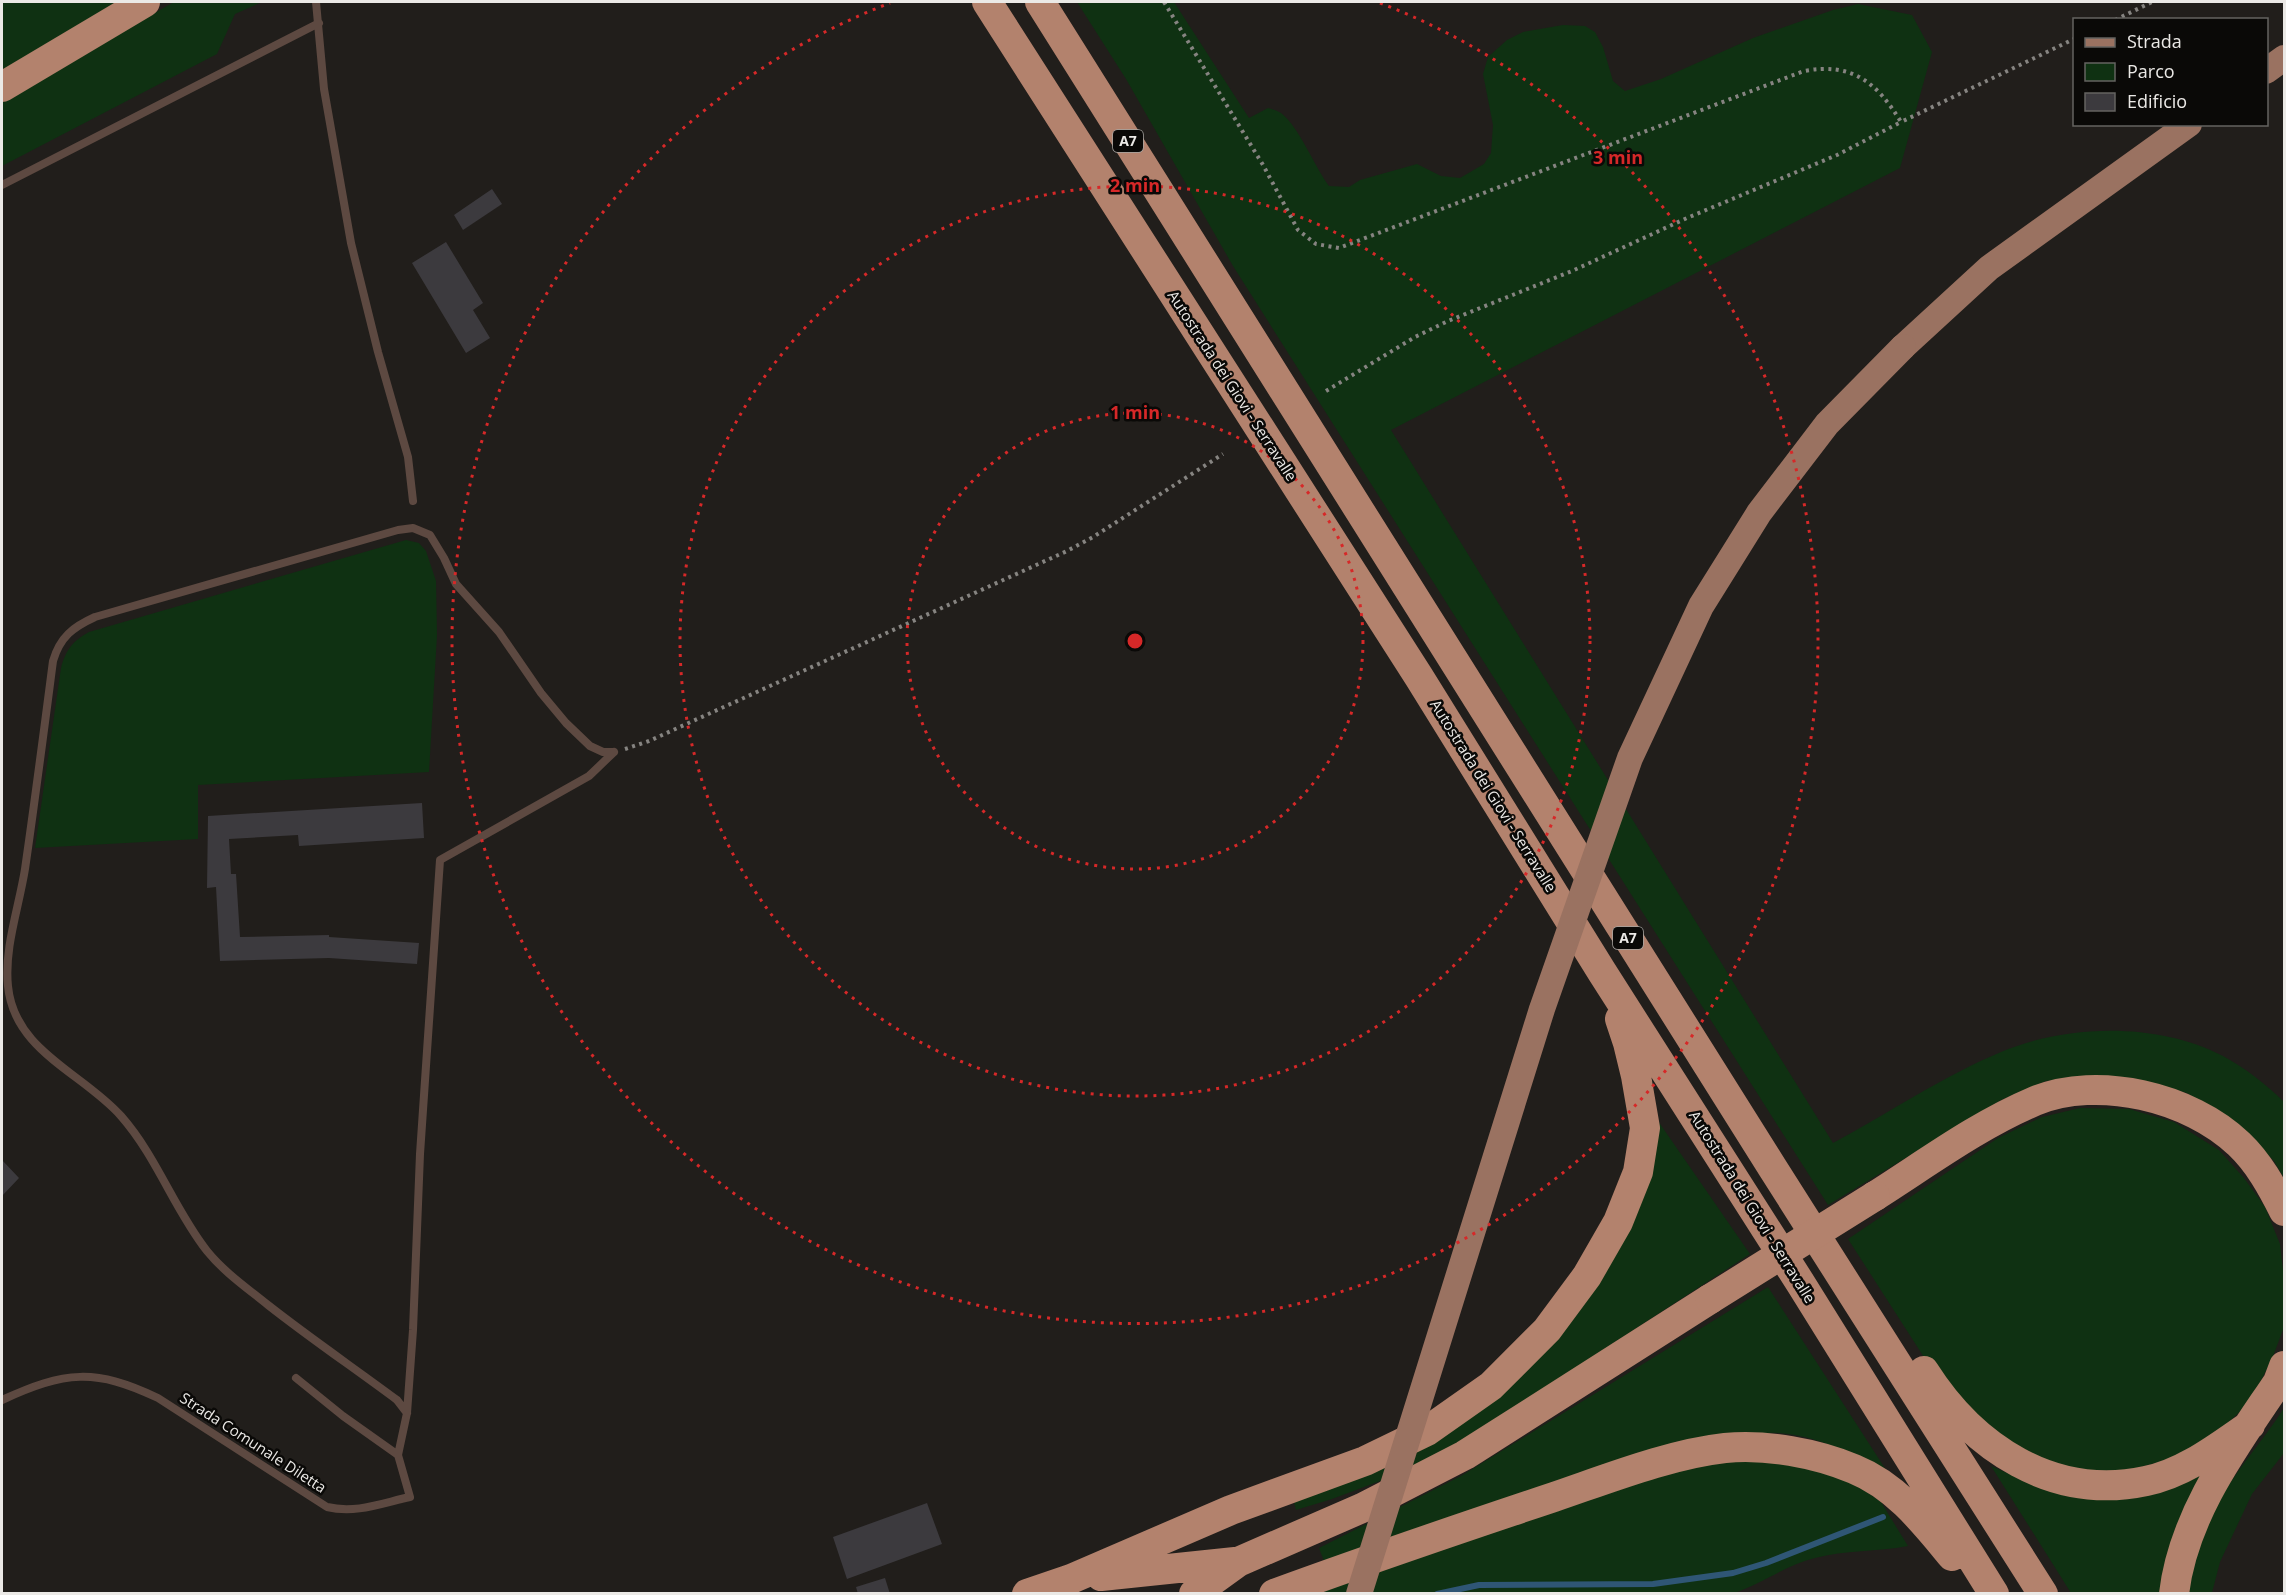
<svg xmlns="http://www.w3.org/2000/svg" width="2286" height="1595" font-family="'Open Sans',sans-serif">
<rect width="100%" height="100%" fill="#211e1b"/>
<path fill="#0f3112" d="M2,2H121L2,72Z
M174,2H262L235,14L217,54L2,166V100Z
M1077,2H1174L1249,118L1268,108C1272,109 1278,111 1281,113C1300,128 1314,166 1329,186L1349,187L1360,180L1417,164L1441,176L1460,178L1484,164L1491,153L1493,125L1483,74L1488,57L1507,40L1523,32L1563,25L1585,26L1595,32L1603,47L1613,81L1625,91L1661,79L1753,38L1833,10L1858,4L1912,15L1932,52L1900,168L1391,430L1833,1143C1889,1113 1943,1076 2001,1052C2067,1024 2158,1022 2223,1056C2245,1068 2266,1084 2284,1102V1178L2274,1161L2241,1127L2187,1093L2136,1079L2094,1076L2046,1081L2003,1099L1828,1205L1233,266L1126,79Z
M406,540L419,543L426,551L436,581L437,635L429,772L198,785V839L35,848L61,668C66,649 73,641 89,632Z
M2080,1108L2129,1109L2174,1122L2219,1150L2244,1178L2265,1207L2280,1244L2284,1279V1327L2272,1359L2250,1402L2215,1435L2175,1458L2128,1470L2082,1474L2028,1456L1947,1393L1848,1239L1998,1138L2042,1117Z
M1656,1118L1750,1254L1460,1443L1412,1469L1332,1499L1296,1510L1292,1495L1558,1333Z
M1768,1287L1888,1473C1854,1454 1818,1436 1779,1433C1762,1432 1744,1435 1727,1436L1324,1561L1319,1548L1461,1476Z
M2284,1408V1453L2252,1494L2220,1562L2212,1593L2187,1594C2193,1565 2202,1533 2216,1506C2235,1471 2263,1441 2284,1408Z
M1759,1457L1843,1475L1881,1502L1908,1546C1877,1552 1845,1550 1815,1558C1786,1565 1762,1584 1734,1593L1297,1594L1712,1458Z
M1991,1466L2026,1481L2209,1466L2160,1594L2071,1593Z"/>
<g fill="none" stroke-linecap="round" stroke-linejoin="round">
<path stroke="#2f5675" stroke-width="6" d="M1437,1594L1479,1585L1653,1584L1733,1573L1766,1563L1883,1517"/>
</g>
<path fill="#3c3a3e" d="M492,189L502,204L463,230L454,215Z
M446,242L483,303L473,310L490,338L466,353L412,263Z
M422,803L424,838L299,846L298,835L229,839L231,874H236L240,937L329,935V937L419,943L417,964L329,958L220,961L216,887L207,888L208,816Z
M2,1160L19,1178L2,1196Z
M927,1503L942,1544L847,1579L833,1537Z
M885,1578L890,1594H858L856,1587Z"/>
<g fill="none" stroke-linecap="round" stroke-linejoin="round">
<path stroke="#868481" stroke-width="4" stroke-dasharray="3 4.5" stroke-linecap="butt" d="M1164,2L1263,165L1298,230L1316,244L1339,248L1804,71C1853,62 1877,83 1901,122L2074,39
M2115,20L2152,2
M1326,391L1415,337L1448,321L1572,271L1687,218L1837,155L1901,122
M625,749L649,741L1067,551L1093,537L1223,454"/>
<path stroke="#5d4941" stroke-width="8" d="M316,2L324,89L351,243L378,352L408,457L413,501
M2,185L319,23
M296,1378L343,1416L398,1455
M2,1400C65,1371 95,1368 158,1398L327,1507C356,1514 382,1503 410,1497L398,1455L407,1413L413,1330L420,1154L440,860L589,776L614,752
M407,1413L397,1400C354,1368 310,1338 268,1305C247,1288 224,1272 207,1251C174,1209 157,1157 121,1116C83,1073 14,1051 8,986C4,948 19,907 25,869C35,800 44,730 53,661C60,637 73,627 95,617L398,530L413,528L430,535L444,558L456,584L499,632L541,693L566,723L590,746L603,752H614"/>
<path stroke="#9a7261" stroke-width="26" d="M2266,71L2284,58
M1903,347L1989,268L2189,124"/>
<path stroke="#b3826d" stroke-width="30" d="M987,2L1419,677L1602,972L1801,1284L1994,1594
M1040,2L1772,1167L2043,1594
M2,87L145,2
M1875,1196C1927,1163 1978,1125 2035,1101C2098,1075 2190,1097 2239,1144C2259,1163 2272,1187 2284,1211
M1924,1371C1973,1448 2053,1501 2146,1481C2185,1473 2218,1447 2250,1425
M1101,1576L1235,1562
M1027,1594L1071,1579L1231,1510L1365,1461L1427,1431L1491,1386L1547,1330L1587,1276L1618,1222L1638,1172L1645,1128L1636,1076L1628,1043L1620,1019
M1194,1594L1238,1562L1362,1508L1465,1455L1710,1299
M1274,1594C1367,1560 1461,1528 1554,1497C1607,1479 1670,1454 1725,1448C1766,1444 1816,1453 1854,1469C1896,1486 1924,1522 1952,1556
M2174,1594C2183,1515 2235,1446 2278,1382L2284,1366"/>
<path stroke="#9a7261" stroke-width="26" d="M1359,1594L1542,1009L1630,758L1701,606L1759,513L1827,424L1903,347"/>
<path stroke="#b3826d" stroke-width="30" d="M1710,1299L1875,1196"/>
</g>
<g fill="none" stroke="#d62828" stroke-width="3" stroke-dasharray="3 6">
<circle cx="1135" cy="641" r="228"/>
<circle cx="1135" cy="641" r="455"/>
<path d="M1380 3A683 683 0 1 1 890 3"/>
</g>
<g text-anchor="middle" stroke-width="5" stroke-linejoin="round" paint-order="stroke">
<g fill="#0a0907" stroke="#a8a6a3" stroke-width="1.5">
<rect x="1113" y="130" width="30" height="22" rx="4.5"/>
<rect x="1613" y="927" width="30" height="22" rx="4.5"/>
</g>
<g font-size="14" font-weight="bold" fill="#ebe9e6">
<text x="1128" y="146">A7</text>
<text x="1628" y="943">A7</text>
</g>
<g font-size="15" fill="#ebe9e6" stroke="#0a0907">
<text transform="translate(1232 386) rotate(57)" y="5">Autostrada dei Giovi - Serravalle</text>
<text transform="translate(1493 796) rotate(58)" y="5">Autostrada dei Giovi - Serravalle</text>
<text transform="translate(1752 1207) rotate(58)" y="5">Autostrada dei Giovi - Serravalle</text>
<text transform="translate(253 1443) rotate(33)" y="5">Strada Comunale Diletta</text>
</g>
</g>
<circle cx="1135" cy="641" r="9" fill="#d62828" stroke="#0a0907" stroke-width="3"/>
<g font-size="18" text-anchor="middle" font-weight="bold" fill="#d62828" stroke="#0a0907" stroke-width="5" stroke-linejoin="round" paint-order="stroke">
<text x="1618" y="164">3 min</text>
<text x="1135" y="192">2 min</text>
<text x="1135" y="419">1 min</text>
</g>
<rect width="2286" height="1595" fill="none" stroke="#ebe9e6" stroke-width="6"/>
<rect x="2073" y="18" width="195" height="108" fill="#0a0907" stroke="#646360" stroke-width="1.5"/>
<rect x="2085" y="38" width="30" height="9" fill="#9a7261" stroke="#646360" stroke-width="1.5"/>
<text x="2127" y="48" font-size="18" fill="#ebe9e6">Strada</text>
<rect x="2085" y="63" width="30" height="18" fill="#0f3112" stroke="#646360" stroke-width="1.5"/>
<text x="2127" y="78" font-size="18" fill="#ebe9e6">Parco</text>
<rect x="2085" y="93" width="30" height="18" fill="#3c3a3e" stroke="#646360" stroke-width="1.5"/>
<text x="2127" y="108" font-size="18" fill="#ebe9e6">Edificio</text>
</svg>
